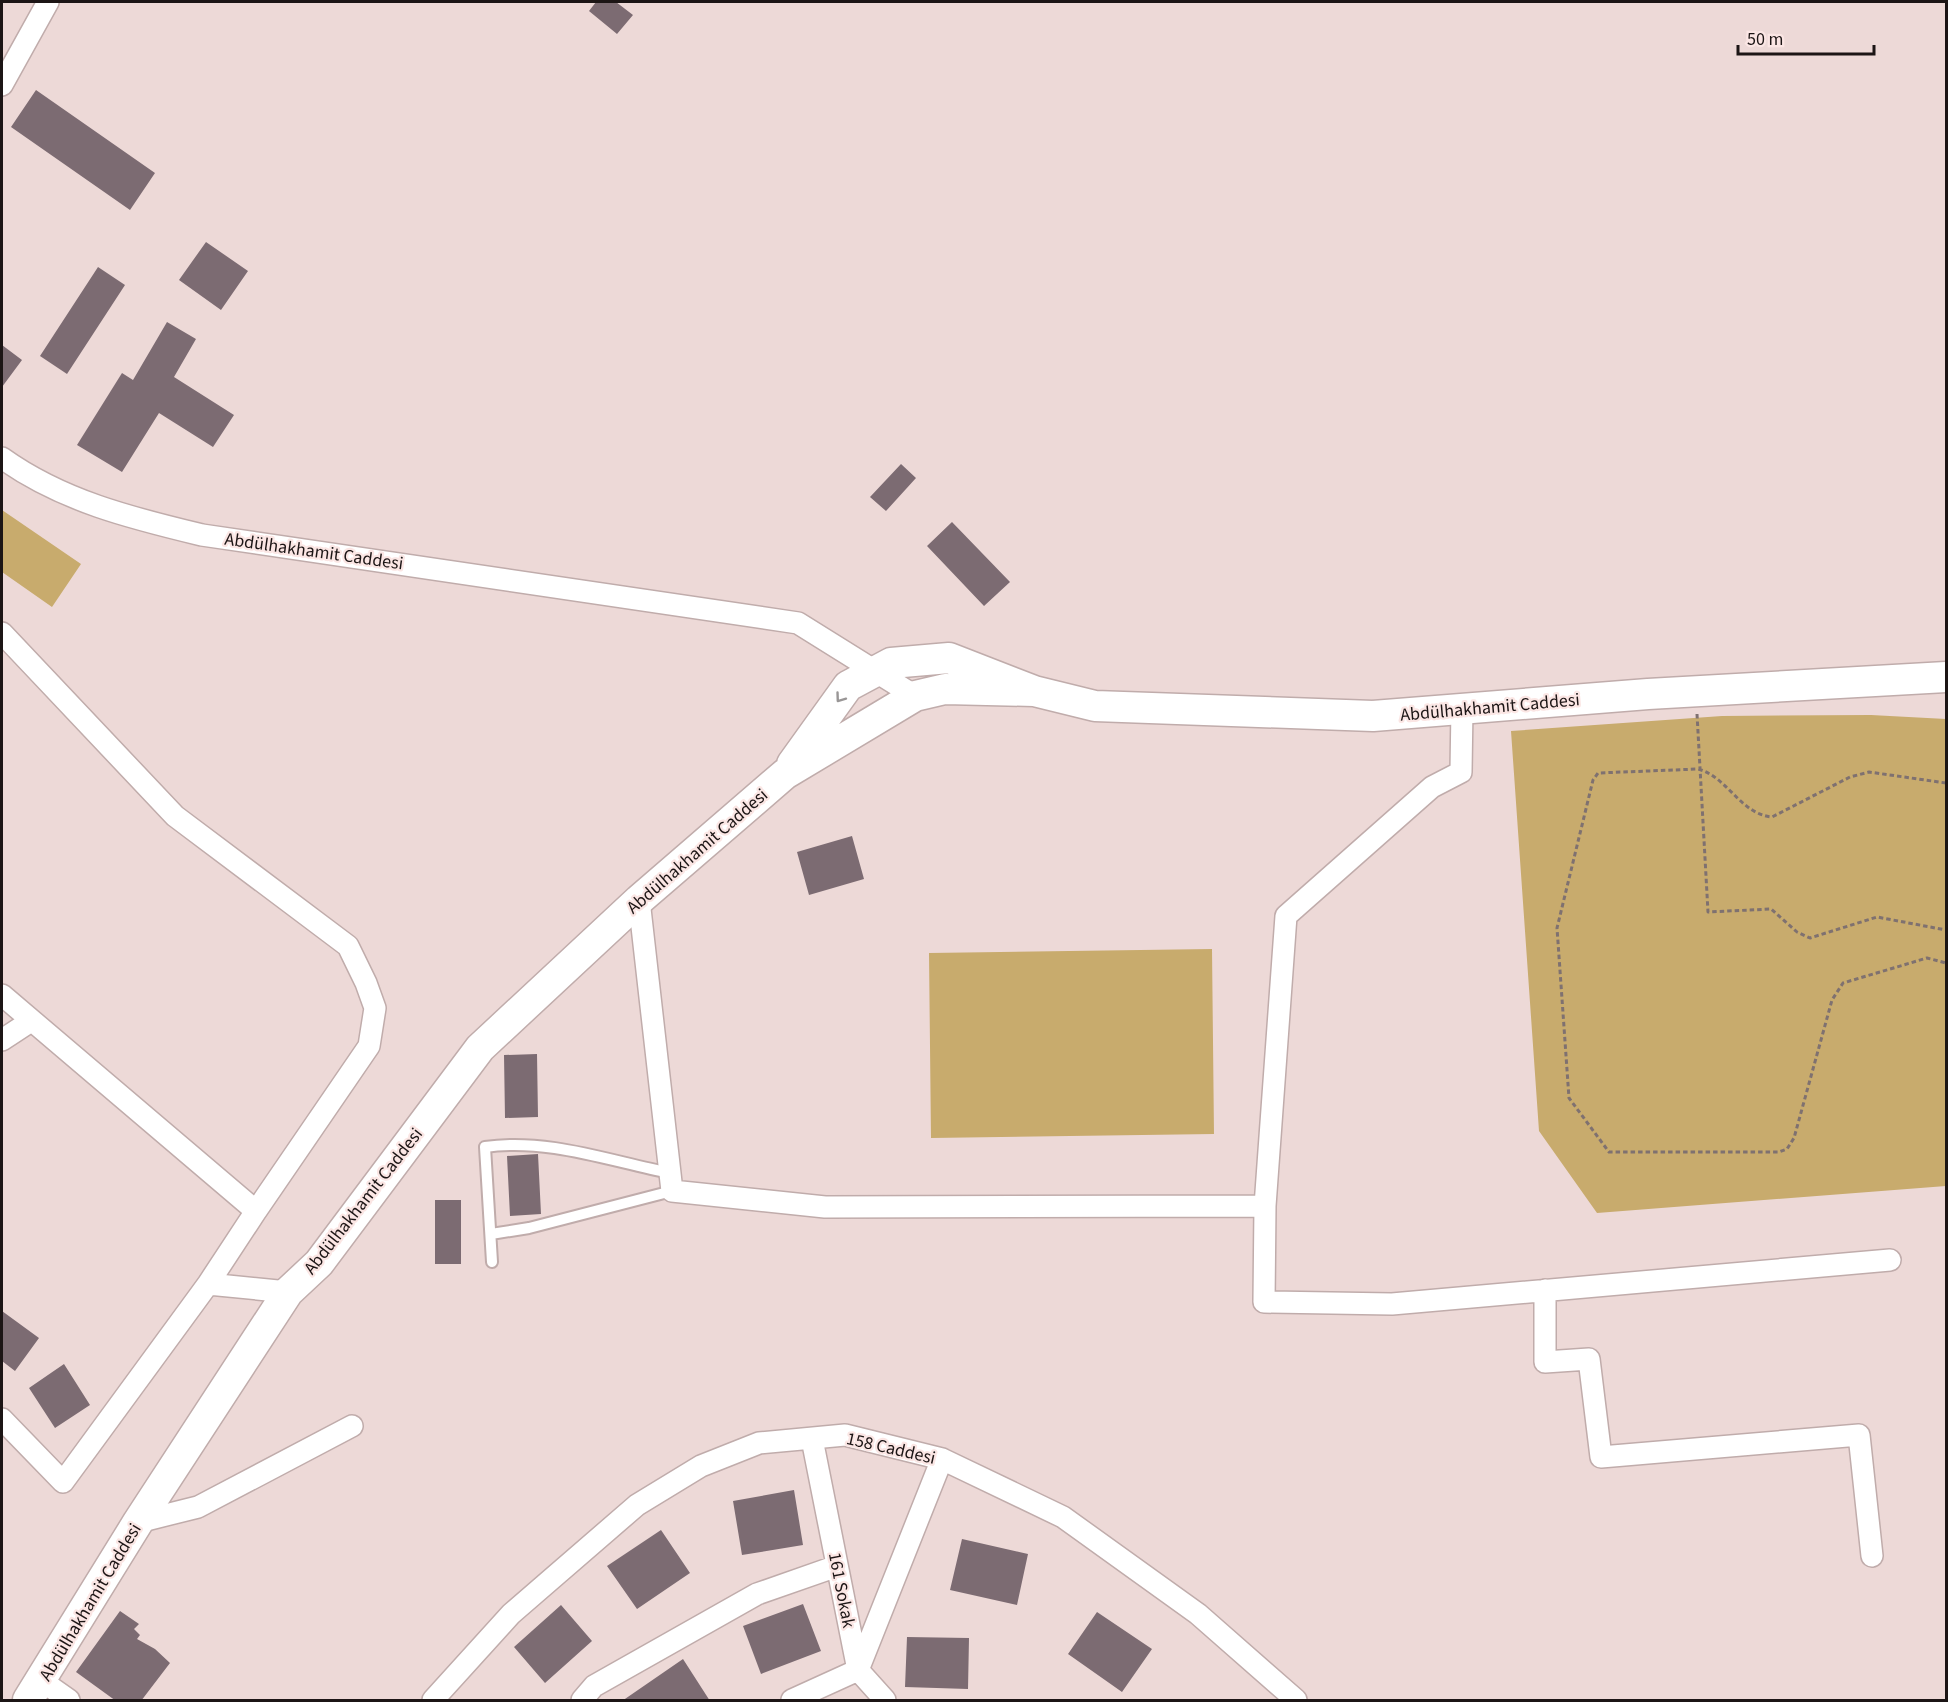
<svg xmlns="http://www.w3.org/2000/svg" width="1948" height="1702" font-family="'Source Sans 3',sans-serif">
<rect width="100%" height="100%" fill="#edd9d7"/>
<path fill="#c8ab6d" d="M2,510L81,564L52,607L2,572Z
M1871,715L1946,719V1186L1597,1213L1539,1131L1511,731L1722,716Z
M1212,949L1214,1134L931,1138L929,953Z"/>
<path fill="#7c6b72" d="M596,2H616L633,15L617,34L589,11Z
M36,90L155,173L130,210L11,127Z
M206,242L248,271L221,310L179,280Z
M98,267L125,285L67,374L40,356Z
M167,322L196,339L174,377L234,415L213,447L159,413L122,472L77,445L122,373L133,380Z
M2,345L22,360L2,387Z
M901,464L916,478L886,511L870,497Z
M952,522L1010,582L984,606L927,546Z
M852,836L864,879L809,895L797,852Z
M537,1054L538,1117L505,1118L504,1055Z
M538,1154L541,1214L510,1216L507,1156Z
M435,1200H461V1264H435Z
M2,1311L39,1338L15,1371L2,1361Z
M64,1364L90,1405L55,1428L29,1388Z
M794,1490L803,1545L742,1555L733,1501Z
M661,1530L690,1573L637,1609L607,1566Z
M962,1539L1028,1554L1017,1605L950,1590Z
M803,1604L821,1651L761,1674L743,1626Z
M561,1605L592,1641L545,1683L514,1647Z
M120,1611L139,1624L134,1629L140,1635L137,1639L155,1649L170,1663L141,1701H116L76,1672Z
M1097,1612L1152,1649L1122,1692L1068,1654Z
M907,1637L969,1638L968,1689L905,1687Z
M683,1659L710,1701H622Z"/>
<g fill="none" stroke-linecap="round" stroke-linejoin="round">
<defs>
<path id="lane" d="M491,1234L529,1228L672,1191
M492,1262L485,1147C548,1138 609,1161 670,1173"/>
<path id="street" d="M2,85L48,2
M2,458C62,501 131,518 202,535L798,623L915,696
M2,633L175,816L348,946L366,983L375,1008L369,1046L256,1211
M639,900L672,1191L825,1207L1265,1206L1286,916L1432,787L1461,772L1462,708
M2,995L256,1211L208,1284
M2,1040L31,1021
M1265,1206L1264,1302L1392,1304L1890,1260
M1545,1290V1362L1589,1359L1601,1457L1859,1435L1872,1556
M2,1419L63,1482L208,1284L288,1292
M812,1439L858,1670L885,1700
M138,1522L198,1507L352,1426
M858,1670L942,1459
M42,1681L69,1700
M433,1700L511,1614L637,1505L701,1466L759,1443L845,1435L942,1459L1063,1517L1198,1614L1296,1700
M582,1700L594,1686L757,1594L837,1566
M792,1700L858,1670"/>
<path id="secondary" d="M792,764L848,686L891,663L949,658L1034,691L1095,706L1373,716L1648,694L1946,677
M28,1700L138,1522L288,1292L319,1263L480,1048L639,900L785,774L915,696L945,689L1034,691"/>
</defs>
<use href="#lane" stroke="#c0acab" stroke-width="14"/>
<use href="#street" stroke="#c0acab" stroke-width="24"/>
<use href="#secondary" stroke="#c0acab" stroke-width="33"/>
<path stroke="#7f7170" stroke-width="3" stroke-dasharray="4.5 3" stroke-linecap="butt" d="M1697,714L1708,912L1771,909L1797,932L1810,938L1877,917L1946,930
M1946,783L1869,772L1850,777L1772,817C1740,814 1728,777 1698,769L1598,773L1593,780L1557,928L1569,1098L1609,1152H1779L1787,1149L1794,1138L1832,1000L1843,983L1927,958L1946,963"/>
<use href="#lane" stroke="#fff" stroke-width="10"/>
<use href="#street" stroke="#fff" stroke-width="21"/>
<use href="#secondary" stroke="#fff" stroke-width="30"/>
</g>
<defs><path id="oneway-chevron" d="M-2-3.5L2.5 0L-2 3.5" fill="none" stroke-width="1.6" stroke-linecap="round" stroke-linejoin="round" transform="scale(1.5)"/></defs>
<use stroke="#999696" href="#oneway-chevron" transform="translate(840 698) rotate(126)"/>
<g text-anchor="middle" stroke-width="4.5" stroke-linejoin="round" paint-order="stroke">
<g font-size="18" fill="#1c1515" stroke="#fbe6e4">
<text transform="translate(314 551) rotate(8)" y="6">Abdülhakhamit Caddesi</text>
<text transform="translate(1490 707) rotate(-5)" y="6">Abdülhakhamit Caddesi</text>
<text transform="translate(697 851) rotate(-41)" y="6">Abdülhakhamit Caddesi</text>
<text transform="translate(363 1201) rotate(-52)" y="6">Abdülhakhamit Caddesi</text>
<text transform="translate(891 1448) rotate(13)" y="6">158 Caddesi</text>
<text transform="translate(842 1590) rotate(79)" y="6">161 Sokak</text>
<text transform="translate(90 1602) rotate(-59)" y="6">Abdülhakhamit Caddesi</text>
</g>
</g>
<rect width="1948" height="1702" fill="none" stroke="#1c1515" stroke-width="6"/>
<path d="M1738 45v9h136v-9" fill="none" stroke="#1c1515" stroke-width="3"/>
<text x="1747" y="45" font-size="18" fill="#1c1515" stroke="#fbe6e4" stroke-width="4.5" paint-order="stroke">50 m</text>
</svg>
